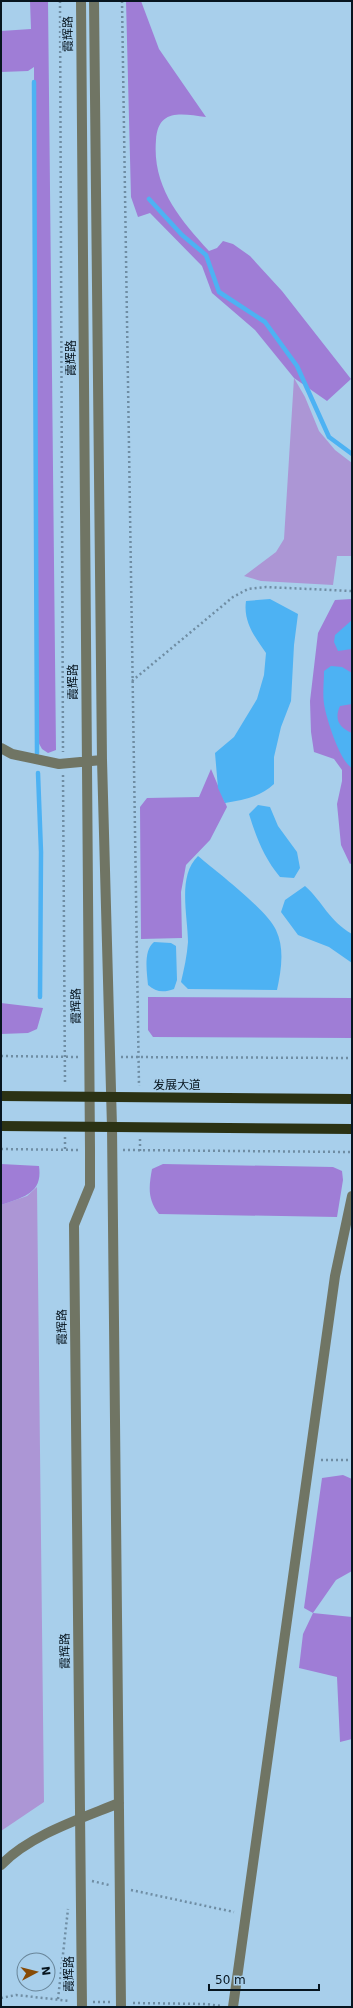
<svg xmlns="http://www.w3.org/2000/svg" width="353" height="2008" font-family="'DejaVu Sans','Noto Sans SC',sans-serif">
<rect width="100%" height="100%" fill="#a8cfeb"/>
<path fill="#ac96d5" d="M294,378L305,397L319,431L335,450L352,463V556H337L333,585L261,581L244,576L276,552L284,539Z
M37,1187L44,1802L1,1831V1205L27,1196Z"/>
<path fill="#9f7dd6" d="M30,1H48L56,750L48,753L42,749L36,738L34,67L28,71L1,72V31L31,29Z
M126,1H141L159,49L206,117C182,114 158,108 156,140C152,187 180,219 209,251L217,248L223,241L233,244L250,256L282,291L351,379L327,401L294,378L255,330L212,293L202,266L150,213L138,217L131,197Z
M352,599V863L350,864L341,845L337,804L342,781V770L334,759L314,752L311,732L310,701L318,633L335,600Z
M211,769L227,807L210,840L186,865L181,892L182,938L141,939L140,807L147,798L199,797Z
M148,997L352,998V1038L153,1037L148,1030Z
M1,1003L43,1008L37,1029L28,1033L1,1034Z
M1,1164L39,1166C43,1194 23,1197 1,1205Z
M163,1164L333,1167L342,1171L343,1180L337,1217L159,1214C147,1199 149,1186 152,1169Z
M343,1475L352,1479V1571L336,1580L313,1613L352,1617V1739L340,1742L337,1677L299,1668L303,1634L313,1613L304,1608L322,1478Z"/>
<path fill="#4db2f3" d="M270,599L298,614L294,645L291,701L281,727L274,757V784C260,797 244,800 225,803L218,788L215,753L234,737L257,699L264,675L266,653C255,637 243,622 246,601Z
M352,620V649L338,651L334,642L335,635Z
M331,666L342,667L352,673V704L340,706C334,719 339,728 352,733V768C340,761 328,723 325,709C322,697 324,683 324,671Z
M258,805L270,807L278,826L297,852L300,868L294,878L280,877C264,858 256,837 249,814Z
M198,856C217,872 267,910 276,930C285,949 281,971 277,990L188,989L181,982C184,969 187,956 188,942C188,916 177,876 198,856Z
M305,886C323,902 329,921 352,934V963L329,947L298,935L281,912L285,900Z
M154,942L171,943L176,946L177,980L174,989C163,993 156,992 148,985C147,972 143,951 154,942Z"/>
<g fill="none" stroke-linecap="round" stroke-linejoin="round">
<path stroke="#4db2f3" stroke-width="4.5" d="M34,82L37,753
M149,199L182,235L206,255L219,292L265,322L297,366L329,437L352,454
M38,773L41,852L40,997"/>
<path stroke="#6f8da3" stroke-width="2.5" stroke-dasharray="2 3" stroke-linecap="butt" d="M60,1L63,752
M122,1L139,1086
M132,681L233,597L248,589L266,587L352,591
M63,775L65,1084
M1,1056L78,1057
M121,1057L352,1058
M65,1137V1150
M140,1139V1151
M1,1149L78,1150
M123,1150L352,1152
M321,1460H352
M92,1881L109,1885
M131,1890L234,1912
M1,1998L16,1995L70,2001
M58,1999L68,1909
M93,2002H110
M133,2003L206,2004L222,2006"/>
<path stroke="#707564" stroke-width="10" d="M81,1L90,1150V1186L74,1225L82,2007
M94,1L102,760L112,1127L121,2007
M1,748L12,754L59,764L102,760
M1,1865C30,1835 80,1819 119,1803
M233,2007L335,1276L352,1196"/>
<path stroke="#2b3214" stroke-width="10" d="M1,1096L352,1099
M1,1126L352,1129"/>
</g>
<g text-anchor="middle" stroke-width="3.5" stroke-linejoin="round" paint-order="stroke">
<g font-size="12" fill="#07151f" stroke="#a8cfeb">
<text transform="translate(68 34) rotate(-91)" y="4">霞辉路</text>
<text transform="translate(71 358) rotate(-90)" y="4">霞辉路</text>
<text transform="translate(73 682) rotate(-90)" y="4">霞辉路</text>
<text transform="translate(76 1006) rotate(-91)" y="4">霞辉路</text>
<text x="177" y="1089">发展大道</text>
<text transform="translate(62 1327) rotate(-91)" y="4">霞辉路</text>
<text transform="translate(65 1651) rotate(-91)" y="4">霞辉路</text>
<text transform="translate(69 1974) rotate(-90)" y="4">霞辉路</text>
</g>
</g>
<rect width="353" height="2008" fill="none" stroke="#07151f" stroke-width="4"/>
<g transform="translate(36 1972) rotate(83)"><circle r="19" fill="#a8cfeb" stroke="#688599"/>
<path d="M0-3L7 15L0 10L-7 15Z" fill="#874b06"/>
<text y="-6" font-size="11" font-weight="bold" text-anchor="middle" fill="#07151f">N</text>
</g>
<path d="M209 1984v6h110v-6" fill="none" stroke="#07151f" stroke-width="2"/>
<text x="215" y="1984" font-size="12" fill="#07151f" stroke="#a8cfeb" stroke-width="3" paint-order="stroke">50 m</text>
</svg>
